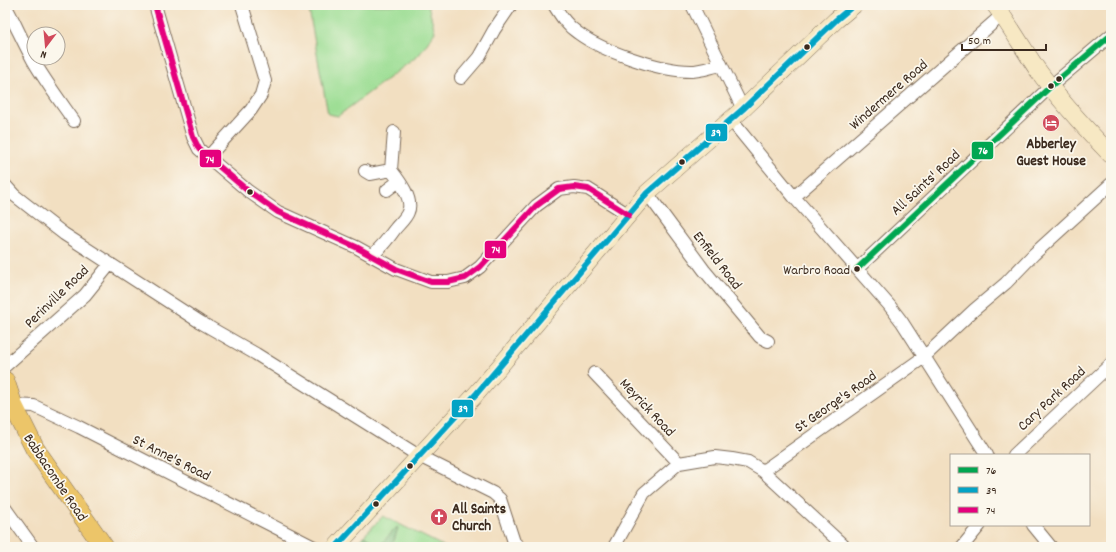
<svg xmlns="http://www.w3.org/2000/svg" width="1116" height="552" font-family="Dekko,sans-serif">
<rect width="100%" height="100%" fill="#fbf7ec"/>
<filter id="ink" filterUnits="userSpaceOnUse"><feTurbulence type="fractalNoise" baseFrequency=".025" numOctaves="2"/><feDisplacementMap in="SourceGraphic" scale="8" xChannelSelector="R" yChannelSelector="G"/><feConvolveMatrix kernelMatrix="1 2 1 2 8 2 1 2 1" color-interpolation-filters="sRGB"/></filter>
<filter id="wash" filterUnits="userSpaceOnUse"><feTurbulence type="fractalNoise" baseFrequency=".012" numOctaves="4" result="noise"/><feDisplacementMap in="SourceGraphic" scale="16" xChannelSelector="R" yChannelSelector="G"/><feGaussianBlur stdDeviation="0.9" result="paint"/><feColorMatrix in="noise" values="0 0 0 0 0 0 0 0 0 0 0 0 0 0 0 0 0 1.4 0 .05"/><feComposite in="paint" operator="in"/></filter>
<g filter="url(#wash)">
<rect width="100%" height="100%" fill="#f2dfc1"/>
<path fill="#9ede95" stroke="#6c845a" d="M308,5H428L435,32L419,55L338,116L328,114Z
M383,516L445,547H353Z"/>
<path fill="#7ebd7e" stroke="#5c744e" d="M397,527L398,528L394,541L388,547H353L364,536L379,546Z"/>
</g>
<g filter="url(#ink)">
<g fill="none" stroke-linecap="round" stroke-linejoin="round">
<defs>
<path id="street" d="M5,5C15,23 23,42 33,60C45,81 60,101 74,121
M155,5L193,137L199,149L208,157L248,191L278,212L356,247L396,269L431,282H448L465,278L480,267L536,206L559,189L574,187L588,189L629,215
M554,5C561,16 567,26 578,33C602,51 660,71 691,71C700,71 711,67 721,65
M692,5L743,109
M461,78L479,57L494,30L511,5
M731,120L794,197L889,305L902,322L987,455
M208,157L251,110L261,95L265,81L242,5
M365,171L370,174L391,170
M5,185L14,195L64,234L200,322L256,354L419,456L493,493L500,499L514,542L519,547
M387,190L399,181
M647,193L704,270L760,337L768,341
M794,197L1002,15
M373,255C381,247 388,239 395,229C399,224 406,218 408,212C414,199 398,179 391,170L394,132
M857,269L1051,86L1111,35
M5,366L85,295L110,264
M594,373L679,463
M13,405L34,406L79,427L314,547
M1014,455L1111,364
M763,471L924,357L974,310L1006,283L1034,254L1111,184
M5,508L33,547
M1033,525L1051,547
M614,547L644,493L679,463L715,457L732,459L748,462L763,471L845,547
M962,547L980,525"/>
<path id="secondary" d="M995,5C1010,26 1023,48 1037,69C1059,100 1085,128 1111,155
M336,547L477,393L647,193L743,109L836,20L854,5"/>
<path id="primary" d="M5,381L13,405L35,449L104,547"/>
</defs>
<use href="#street" stroke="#7b6957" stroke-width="14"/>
<use href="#secondary" stroke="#7b6957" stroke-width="18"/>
<use href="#primary" stroke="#7b6957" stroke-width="20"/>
<use href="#street" stroke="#fff" stroke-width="12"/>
<use href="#secondary" stroke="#f7e8c3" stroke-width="17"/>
<use href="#primary" stroke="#ecc569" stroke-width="19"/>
<defs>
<path id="bus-1" d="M857,269L1051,86L1111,35"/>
<path id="bus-2" d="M336,547L477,393L647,193L743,109L836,20L854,5"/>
<path id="bus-3" d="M155,5L193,137L199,149L208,157L248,191L278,212L356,247L396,269L431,282H448L465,278L480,267L536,206L559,189L574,187L588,189L629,215"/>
</defs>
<use href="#bus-1" stroke="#fbf7ec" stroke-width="9"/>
<use href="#bus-2" stroke="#fbf7ec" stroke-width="9"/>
<use href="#bus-3" stroke="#fbf7ec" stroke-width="9"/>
<use href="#bus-1" stroke="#00a651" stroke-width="6"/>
<use href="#bus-2" stroke="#03a3c5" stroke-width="6"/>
<use href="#bus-3" stroke="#e5007d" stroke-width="6"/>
</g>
</g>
<defs>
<symbol id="hotel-disc" viewBox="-11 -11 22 22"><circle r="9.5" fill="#d1495b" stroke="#fbf7ec"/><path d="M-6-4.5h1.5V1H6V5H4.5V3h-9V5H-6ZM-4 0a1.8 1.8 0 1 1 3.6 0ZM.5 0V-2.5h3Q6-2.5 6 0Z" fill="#fff"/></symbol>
<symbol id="church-disc" viewBox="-11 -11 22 22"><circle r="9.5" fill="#d1495b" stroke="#fbf7ec"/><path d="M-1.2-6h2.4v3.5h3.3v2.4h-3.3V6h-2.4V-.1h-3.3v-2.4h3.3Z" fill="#fff"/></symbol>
</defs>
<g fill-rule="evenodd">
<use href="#hotel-disc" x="1041" y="113" width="20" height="20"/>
<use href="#church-disc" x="429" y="507" width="20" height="20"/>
</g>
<g fill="#3b2a1e" stroke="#fbf7ec" stroke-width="1.5">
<circle cx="807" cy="47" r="3.5"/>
<circle cx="1059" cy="79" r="3.5"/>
<circle cx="1051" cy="86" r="3.5"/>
<circle cx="682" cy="162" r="3.5"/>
<circle cx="250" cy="192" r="3.5"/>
<circle cx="857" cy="269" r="3.5"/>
<circle cx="410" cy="466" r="3.5"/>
<circle cx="376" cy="504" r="3.5"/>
</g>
<g text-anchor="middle" stroke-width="3.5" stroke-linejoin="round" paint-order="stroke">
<g font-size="14" fill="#3b2a1e" stroke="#fbf7ec" text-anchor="end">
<text x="850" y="274">Warbro Road</text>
</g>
<g font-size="15" fill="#3b2a1e" stroke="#fbf7ec">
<text transform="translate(888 94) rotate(-41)" y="5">Windermere Road</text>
<text transform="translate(925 182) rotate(-43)" y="5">All Saints' Road</text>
<text transform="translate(718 260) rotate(52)" y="5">Enfield Road</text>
<text transform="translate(56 296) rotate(-44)" y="5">Perinville Road</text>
<text transform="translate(1051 398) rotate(-43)" y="5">Cary Park Road</text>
<text transform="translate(835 401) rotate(-35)" y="5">St George's Road</text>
<text transform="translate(648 407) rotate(47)" y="5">Meyrick Road</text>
<text transform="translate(172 457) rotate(27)" y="5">St Anne's Road</text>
<text transform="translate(56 477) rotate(56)" y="5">Babbacombe Road</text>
</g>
<g font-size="15" font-weight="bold" fill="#3b2a1e" stroke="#fbf7ec">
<text x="1051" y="148">Abberley<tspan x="1051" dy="17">Guest House</tspan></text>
<text x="452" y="513" text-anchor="start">All Saints<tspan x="452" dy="17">Church</tspan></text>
</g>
</g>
<g stroke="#fbf7ec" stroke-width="1.5">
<rect x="705" y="123" width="23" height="19" rx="4" fill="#03a3c5"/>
<rect x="971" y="141" width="23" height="19" rx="4" fill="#00a651"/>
<rect x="199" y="149" width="23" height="19" rx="4" fill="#e5007d"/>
<rect x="484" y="240" width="23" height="19" rx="4" fill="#e5007d"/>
<rect x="451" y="399" width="23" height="19" rx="4" fill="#03a3c5"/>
</g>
<g font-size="11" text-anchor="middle" font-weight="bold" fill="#fff">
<text x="716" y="136">39</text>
<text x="983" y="154">76</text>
<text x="210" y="163">74</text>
<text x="496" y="253">74</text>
<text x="463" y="412">39</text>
</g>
<rect width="1116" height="552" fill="none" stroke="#fbf7ec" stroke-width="20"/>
<rect x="950" y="454" width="140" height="72" fill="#fbf7ec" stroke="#aea59a"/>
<rect x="958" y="467" width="20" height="6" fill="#00a651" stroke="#aea59a"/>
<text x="986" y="474" font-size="12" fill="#3b2a1e">76</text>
<rect x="958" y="487" width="20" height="6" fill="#03a3c5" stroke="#aea59a"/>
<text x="986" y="494" font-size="12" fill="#3b2a1e">39</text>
<rect x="958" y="507" width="20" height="6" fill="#e5007d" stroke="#aea59a"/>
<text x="986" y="514" font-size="12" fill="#3b2a1e">74</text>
<g transform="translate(46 46) rotate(196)"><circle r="19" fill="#fbf7ec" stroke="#aea59a"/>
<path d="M0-3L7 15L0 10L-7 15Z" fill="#d1495b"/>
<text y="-6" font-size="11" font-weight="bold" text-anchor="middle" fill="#3b2a1e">N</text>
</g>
<path d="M962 44v6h84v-6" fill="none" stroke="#3b2a1e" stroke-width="2"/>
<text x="968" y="44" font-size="12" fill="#3b2a1e" stroke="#fbf7ec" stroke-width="3" paint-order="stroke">50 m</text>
</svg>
